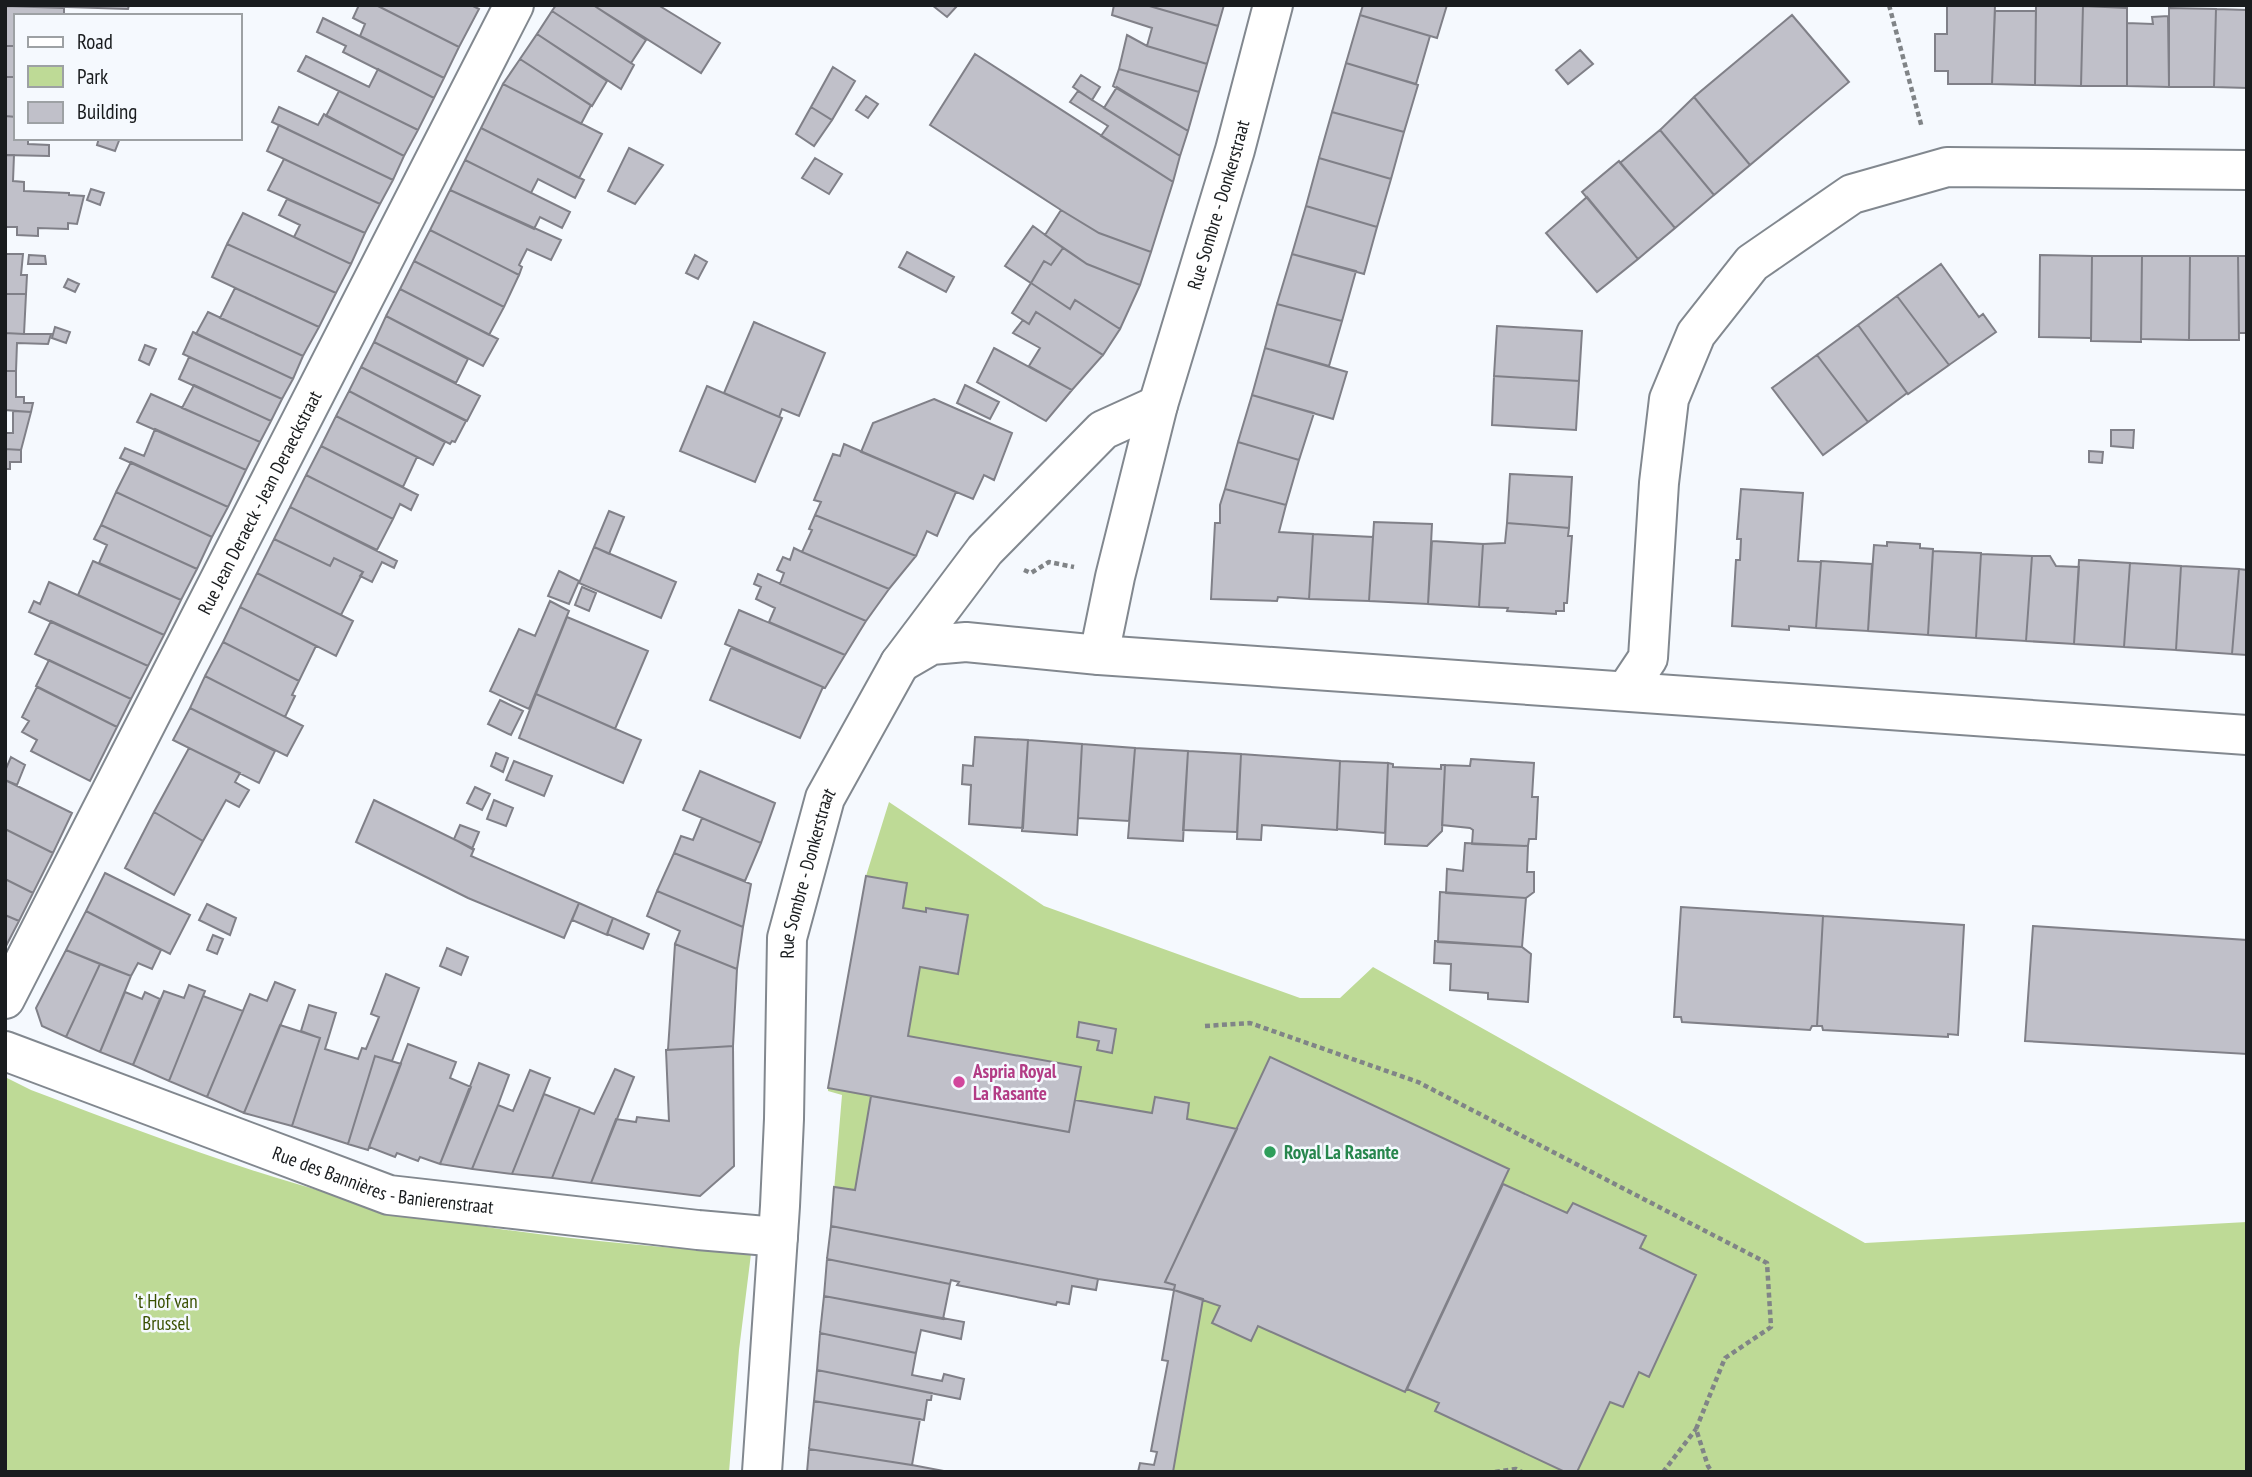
<svg xmlns="http://www.w3.org/2000/svg" width="2252" height="1477" font-family="'PT Sans Narrow',sans-serif">
<rect width="100%" height="100%" fill="#f5f9fe"/>
<path fill="#beda96" d="M889,802L1044,906L1300,998H1340L1373,967L1865,1243L2247,1222V1472H1173L1202,1299L1174,1290L1098,1279L831,1226L842,1095L828,1091V1088L866,876Z
M5,1077L31,1090C163,1140 296,1192 435,1218C540,1238 645,1246 751,1254L739,1350L729,1472H5Z"/>
<path fill="#c0c0c9" stroke="#808088" stroke-width="2" d="M5,5H129L128,9Z
M359,5H376L459,47L444,78L360,36L365,24L353,18Z
M376,5H471L479,9L459,47Z
M556,5H593L646,40L631,63L552,11Z
M593,5H658L720,43L701,73Z
M932,5H958L947,17Z
M1114,5H1146L1218,26L1207,64L1147,46L1152,28L1112,15Z
M1146,5H1224L1218,26Z
M1363,5H1447L1437,38L1360,15Z
M1947,5H1995L1992,84H1948V71H1935V34H1947Z
M2036,5H2083L2081,86L2035,85Z
M5,6L64,8V16H16V46H5Z
M2083,6L2127,8V86H2081Z
M2169,8L2216,9L2214,87H2169Z
M2216,9L2247,10V88L2214,87Z
M552,11L634,65L621,89L537,34Z
M1995,11H2036L2035,85L1992,84Z
M1360,15L1430,36L1416,84L1346,63Z
M1792,15L1849,82L1750,165L1694,97Z
M2168,16L2169,87L2127,86V23L2153,24L2152,17Z
M323,18L444,78L434,98L343,52L346,46L317,32Z
M537,34L607,81L592,106L520,59Z
M1127,35L1147,46L1207,64L1199,92L1119,69Z
M5,46H16V77H5Z
M1580,50L1593,64L1568,84L1556,70Z
M975,54L1173,182L1151,252L1099,233L1061,210L930,125Z
M306,56L369,87L378,69L434,98L418,130L298,71Z
M520,59L591,105L581,124L503,84Z
M1346,63L1418,85L1404,132L1332,112Z
M833,67L855,81L832,120L811,107Z
M1119,69L1199,92L1188,131L1113,86Z
M1081,75L1100,87L1092,100L1073,87Z
M5,77H16V117L5,116Z
M503,84L602,134L579,178L481,128Z
M1117,87L1188,131L1180,156L1104,108Z
M339,91L418,130L404,156L326,116Z
M1078,91L1180,156L1173,182L1101,136L1108,126L1070,102Z
M866,96L878,104L868,118L856,110Z
M1694,97L1750,165L1714,195L1660,130Z
M279,107L318,125L324,114L404,156L393,180L272,122Z
M811,107L832,120L814,146L796,134Z
M1332,112L1404,132L1391,179L1319,158Z
M5,116L16,117V138H28V144L49,145V156L5,155Z
M279,125L393,180L380,204L267,151Z
M481,128L584,180L575,198L538,179L531,193L465,160Z
M1660,130L1714,195L1675,228L1620,163Z
M99,138H120L115,151L97,145Z
M629,148L663,165L635,204L608,191Z
M5,155H14L13,181L24,182V191L69,193V195L84,196L77,224L68,223V229L38,228V236L17,235V227H5Z
M815,158L842,174L829,194L802,178Z
M1319,158L1391,179L1377,227L1306,206Z
M284,159L380,204L365,233L268,190Z
M465,160L570,212L562,228L540,217L534,229L450,190Z
M1619,161L1675,228L1638,259L1582,192Z
M91,189L104,193L100,205L87,200Z
M450,190L561,240L551,260L527,249L519,265L522,267L519,275L430,230Z
M1587,197L1638,259L1597,292L1546,233Z
M287,199L365,233L351,264L294,237L300,225L279,215Z
M1306,206L1377,227L1364,274L1292,254Z
M1061,210L1099,233L1151,252L1140,285L1087,264L1045,235Z
M243,213L351,264L336,293L227,244Z
M1033,226L1063,248L1051,265L1044,261L1031,283L1005,266Z
M430,230L519,275L504,307L414,261Z
M227,244L336,293L319,327L212,277Z
M1063,248L1087,264L1140,285L1120,329L1075,300L1070,309L1031,283L1044,261L1051,265Z
M907,252L954,277L946,292L899,267Z
M5,254H23L21,275H27L26,294H5Z
M1292,254L1356,271L1342,321L1277,304Z
M29,255L45,256L46,264H28Z
M695,255L707,262L698,279L686,273Z
M2040,255L2092,256L2091,338L2039,337Z
M2092,256H2142L2141,342L2091,341Z
M2142,256H2190L2189,340L2141,339Z
M2190,256H2238L2239,340H2189Z
M2238,256H2247V333H2239Z
M414,261L504,307L489,335L400,289Z
M1941,264L1979,317L1983,314L1996,332L1949,365L1897,296Z
M68,279L79,284L75,292L64,287Z
M1031,283L1070,309L1075,300L1120,329L1103,355L1036,312L1029,324L1012,313Z
M235,288L319,327L303,356L220,318Z
M400,289L498,339L483,366L386,316Z
M5,294H26L24,334L5,333Z
M1897,296L1949,365L1908,394L1858,325Z
M1277,304L1342,321L1329,366L1265,348Z
M208,312L303,356L293,379L196,334Z
M1036,312L1103,355L1072,390L1029,366L1040,348L1013,333L1023,320L1029,324Z
M386,316L468,359L456,383L374,342Z
M754,322L825,353L799,416L782,409L779,417L724,393Z
M1858,325L1907,393L1868,422L1817,355Z
M1497,326L1582,331L1579,381L1494,376Z
M55,327L70,332L66,343L52,338Z
M193,332L293,379L282,399L183,354Z
M5,333L24,334H51L48,344L17,343L16,371H5Z
M374,342L480,396L467,421L361,367Z
M145,345L156,349L149,365L139,360Z
M994,348L1072,390L1046,421L977,382Z
M1265,348L1347,372L1333,419L1252,395Z
M1817,355L1868,422L1823,455L1772,388Z
M189,357L282,399L271,421L179,379Z
M361,367L466,421L455,442L452,441L450,444L349,391Z
M5,371H16V397H24V403H33L31,412L5,410Z
M1494,376L1579,381L1576,430L1492,425Z
M194,385L271,421L260,442L182,408Z
M965,385L999,402L990,419L957,403Z
M707,386L782,418L755,482L680,451Z
M349,391L445,442L433,465L336,416Z
M151,394L260,442L246,470L137,422Z
M1252,395L1314,413L1299,460L1238,442Z
M934,399L1012,433L994,480L984,475L973,499L861,452L873,423Z
M13,411L31,412L21,450L5,449V433H13Z
M336,416L417,457L403,487L321,446Z
M155,429L246,470L228,507L120,458L125,448L144,456Z
M2111,430H2134L2133,448L2111,446Z
M1238,442L1299,460L1286,505L1225,489Z
M844,444L956,492L937,536L927,531L916,556L815,515L821,502L814,500L833,454L840,456Z
M321,446L418,495L411,510L400,504L393,519L306,475Z
M5,449L21,450V462H10V469H5Z
M2089,451L2103,452L2102,463L2089,462Z
M131,462L228,507L212,537L116,492Z
M1510,474L1572,477L1569,528L1507,523Z
M306,475L393,519L377,550L290,507Z
M1225,489L1286,505L1279,532L1313,534L1309,599L1278,597L1277,601L1211,599L1215,523H1220V505Z
M1741,489L1803,493L1798,561L1821,562L1816,628L1789,626V630L1732,626L1736,560H1740L1741,539H1737Z
M116,492L212,537L197,569L101,525Z
M290,507L397,561L394,568L382,562L372,582L360,576L363,572L334,558L330,566L274,539Z
M609,511L624,517L609,554L594,547Z
M815,515L916,556L889,589L802,552L812,530L809,529Z
M1374,522L1432,524L1428,604L1369,601Z
M1507,523L1569,528L1568,536H1572L1567,603H1564V611H1556V614L1507,611L1508,608L1479,607L1483,544L1505,543Z
M101,525L197,569L181,600L99,563L107,545L94,539Z
M1313,534L1373,537L1369,601L1309,599Z
M274,539L330,566L334,558L363,572L341,615L257,573Z
M1432,541L1483,544L1479,607L1428,604Z
M1887,542L1920,544V548L1933,549L1928,635L1868,631L1874,545L1887,546Z
M594,547L676,582L661,618L579,583Z
M794,548L802,552L889,589L866,621L780,584L784,573L777,570L783,557L790,560Z
M1933,551L1981,553L1976,638L1928,635Z
M1981,554L2032,556L2026,641L1976,638Z
M2032,556H2050L2056,566L2079,567L2074,644L2026,641Z
M2079,560L2130,563L2124,647L2074,644Z
M93,561L181,600L164,635L78,595Z
M1821,561L1872,564L1868,631L1816,628Z
M2130,563L2181,566L2176,650L2124,647Z
M2181,566L2239,569L2232,654L2176,650Z
M2239,569L2247,570V655L2232,654Z
M559,571L579,581L569,604L548,596Z
M257,573L353,621L336,656L240,607Z
M758,574L866,621L845,655L769,622L775,608L756,599L761,587L754,584Z
M49,582L164,635L148,666L29,612L34,601L40,604Z
M582,587L596,593L589,611L575,605Z
M550,601L569,611L529,709L490,691L519,629L535,636Z
M240,607L316,646L299,681L223,642Z
M739,610L845,655L825,688L725,644Z
M567,617L648,651L615,729L536,694Z
M51,621L148,666L131,699L35,654Z
M223,642L299,681L292,695L295,696L285,717L205,676Z
M731,648L823,687L800,738L710,700Z
M49,660L131,699L117,727L36,686Z
M205,676L303,726L287,756L190,708Z
M37,687L117,727L90,781L31,751L37,740L22,732L29,721L22,717Z
M536,694L641,740L623,783L519,738Z
M500,700L523,711L511,735L488,724Z
M190,708L275,751L259,783L173,740Z
M975,737L1028,740L1023,828L969,824L971,785L962,784L963,765L973,766Z
M1028,740L1082,744L1077,835L1022,831Z
M1082,744L1135,748L1129,821L1078,818Z
M189,748L240,773L235,782L249,790L239,807L226,800L203,841L154,812Z
M1135,748L1188,751L1183,841L1128,838Z
M1188,751L1241,754L1237,832L1183,830Z
M496,753L508,758L503,772L491,766Z
M1241,754L1340,761L1337,830L1262,825L1261,840L1237,839Z
M11,757L25,765L17,785L5,780V771Z
M1471,759L1534,763L1532,797H1538L1536,839H1529L1528,846L1472,844L1473,830L1470,828L1442,825L1445,765L1470,766Z
M514,761L552,776L544,796L506,780Z
M1340,761L1388,763L1385,833L1337,829Z
M1388,763L1393,764V767L1441,769V765H1445L1442,831L1427,846L1385,844Z
M700,771L775,803L761,843L683,810Z
M5,780L72,813L53,853L5,829Z
M475,787L490,794L482,810L467,803Z
M374,800L474,849L471,856L579,903L564,938L468,898L356,842Z
M494,800L513,808L506,826L487,819Z
M154,812L203,841L174,895L125,868Z
M702,818L761,843L745,881L674,853L681,836L693,840Z
M460,825L479,832L472,849L454,839Z
M5,829L53,853L33,893L5,879Z
M1465,843L1528,846L1527,872H1534V892L1526,898L1446,893L1447,869L1463,871Z
M674,853L751,884L743,927L657,891Z
M105,873L190,915L170,954L86,911Z
M866,876L907,883L903,908L926,912V908L968,915L958,974L920,967L908,1036L1081,1067L1069,1132L828,1088Z
M5,879L33,893L19,921L5,915Z
M657,891L743,927L737,969L675,944L680,931L647,916Z
M1440,892L1526,898L1522,947L1438,942Z
M579,903L613,918L607,935L572,920Z
M207,904L236,918L230,935L199,920Z
M1681,907L1823,916L1817,1026H1812L1810,1030L1682,1022L1681,1017H1674Z
M86,911L161,950L152,969L138,963L131,976L66,950Z
M5,915L19,921L5,948Z
M1823,916L1964,925L1958,1035L1948,1034V1037L1823,1030L1822,1026H1817Z
M613,918L649,934L643,949L607,934Z
M2033,926L2247,940V1054L2025,1041Z
M213,935L223,939L217,954L207,950Z
M1435,941L1522,947L1531,954L1528,1002L1488,999V993L1450,990L1451,964L1434,963Z
M675,944L737,969L733,1046L668,1050Z
M447,948L468,957L461,975L440,966Z
M66,950L100,964L66,1037L42,1026L36,1008Z
M100,964L131,976L100,1052L66,1037Z
M386,974L419,988L392,1061L375,1056L348,1144L292,1126L320,1038L301,1031L309,1005L336,1013L325,1049L358,1059L362,1048L366,1049L379,1017L371,1014Z
M275,982L295,990L244,1113L207,1097L250,994L267,1001Z
M189,985L205,991L169,1081L133,1065L164,991L184,998Z
M125,992L142,999L145,992L160,999L133,1065L100,1052Z
M203,996L243,1011L207,1097L169,1081Z
M1079,1022L1116,1029L1112,1053L1097,1050L1099,1041L1077,1037Z
M280,1025L320,1038L292,1126L244,1113Z
M408,1044L456,1062L450,1078L471,1087L440,1164L420,1157L418,1161L397,1153L395,1157L369,1147Z
M733,1046L734,1166L700,1196L591,1183L616,1119L636,1122L637,1117L669,1121L666,1050Z
M375,1056L401,1064L368,1150L348,1144Z
M1270,1057L1509,1169L1405,1392L1258,1326L1251,1341L1212,1323L1220,1306L1174,1290L1175,1285L1165,1282Z
M479,1063L509,1075L498,1105L472,1169L440,1164Z
M615,1069L634,1077L591,1183L552,1178L580,1108L594,1114Z
M530,1070L550,1078L512,1174L472,1169L498,1105L513,1111Z
M544,1094L580,1108L552,1178L512,1174Z
M871,1096L1069,1132L1075,1100L1152,1113L1155,1097L1189,1103L1187,1119L1237,1129L1165,1282L1175,1285L1174,1290L1098,1279L831,1226L834,1187L855,1190Z
M1503,1184L1567,1213L1573,1203L1646,1236L1640,1248L1696,1275L1649,1377L1639,1372L1623,1407L1610,1402L1577,1472H1565L1435,1411L1439,1403L1407,1389Z
M831,1226L1098,1279L1096,1290L1072,1286L1069,1304L1057,1302L1056,1305L957,1285L959,1282L951,1280L950,1284L827,1259Z
M827,1259L950,1284L943,1319L824,1296Z
M1174,1290L1203,1299L1173,1472H1138L1140,1463L1154,1465L1157,1452L1151,1451L1168,1361L1162,1360Z
M824,1296L964,1322L961,1339L921,1330L916,1353L820,1333Z
M820,1333L916,1353L912,1375L942,1381L944,1374L964,1379L960,1399L817,1370Z
M817,1370L932,1393L931,1400H927L924,1420L814,1401Z
M814,1401L920,1419L912,1465L809,1449Z
M809,1449L912,1465L949,1472H807Z"/>
<g fill="none" stroke-linecap="round" stroke-linejoin="round">
<defs>
<g id="street">
<path id="s1" d="M1099,655L1115,577L1158,405L1235,150L1273,5"/>
<path d="M900,663L931,645L966,642L1099,655L2247,735"/>
<path d="M1626,691L1648,658L1659,483L1669,399L1696,334L1752,263L1852,194L1947,167L2247,170"/>
<path id="s2" d="M5,999L514,5"/>
<path id="s3" d="M5,1051L389,1195L698,1230L778,1237"/>
<path id="s4" d="M762,1472L780,1206L784,1119L787,938L825,798L900,663L985,550L1103,430L1158,405"/>
</g>
</defs>
<use href="#street" stroke="#82888f" stroke-width="42"/>
<path stroke="#808487" stroke-width="4.5" stroke-dasharray="5 3.5" stroke-linecap="butt" d="M1889,5L1922,128
M1024,570L1031,573L1049,562L1074,567
M1205,1026L1250,1023L1418,1082L1767,1263L1771,1327L1725,1358L1696,1429L1708,1466L1712,1472
M1495,1472L1516,1469L1522,1472
M1663,1472L1696,1429"/>
<use href="#street" stroke="#fff" stroke-width="38"/>
</g>
<circle fill="#d1479c" stroke="#f5f9fe" stroke-width="2.5" cx="959" cy="1082" r="7"/>
<circle fill="#2e9e5b" stroke="#f5f9fe" stroke-width="2.5" cx="1270" cy="1152" r="7"/>
<g text-anchor="middle" stroke-width="5" stroke-linejoin="round" paint-order="stroke">
<g font-size="19" fill="#191c1e" stroke="#f5f9fe">
<text dy="7" stroke="none"><textPath href="#s1" startOffset="466">Rue Sombre - Donkerstraat</textPath></text>
<text dy="7" stroke="none"><textPath href="#s2" startOffset="558">Rue Jean Deraeck - Jean Deraeckstraat</textPath></text>
<text dy="7" stroke="none"><textPath href="#s4" startOffset="602">Rue Sombre - Donkerstraat</textPath></text>
<text dy="7" stroke="none"><textPath href="#s3" startOffset="401">Rue des Bannières - Banierenstraat</textPath></text>
</g>
<g font-size="19" font-weight="bold" fill="#b23c85" stroke="#f5f9fe" text-anchor="start">
<text x="973" y="1078">Aspria Royal<tspan x="973" dy="22">La Rasante</tspan></text>
</g>
<g font-size="19" font-weight="bold" fill="#27864d" stroke="#f5f9fe" text-anchor="start">
<text x="1284" y="1159">Royal La Rasante</text>
</g>
<g font-size="19" fill="#395000" stroke="#f5f9fe">
<text x="166" y="1308">'t Hof van<tspan x="166" dy="22">Brussel</tspan></text>
</g>
</g>
<rect width="2252" height="1477" fill="none" stroke="#191c1e" stroke-width="14"/>
<rect x="14" y="14" width="228" height="126" fill="#f5f9fe" stroke="#9da1a4" stroke-width="2"/>
<rect x="28" y="37" width="35" height="10" fill="#ffffff" stroke="#9da1a4" stroke-width="2"/>
<text x="77" y="49" font-size="21" fill="#191c1e">Road</text>
<rect x="28" y="66" width="35" height="21" fill="#beda96" stroke="#9da1a4" stroke-width="2"/>
<text x="77" y="84" font-size="21" fill="#191c1e">Park</text>
<rect x="28" y="102" width="35" height="21" fill="#c0c0c9" stroke="#9da1a4" stroke-width="2"/>
<text x="77" y="119" font-size="21" fill="#191c1e">Building</text>
</svg>
